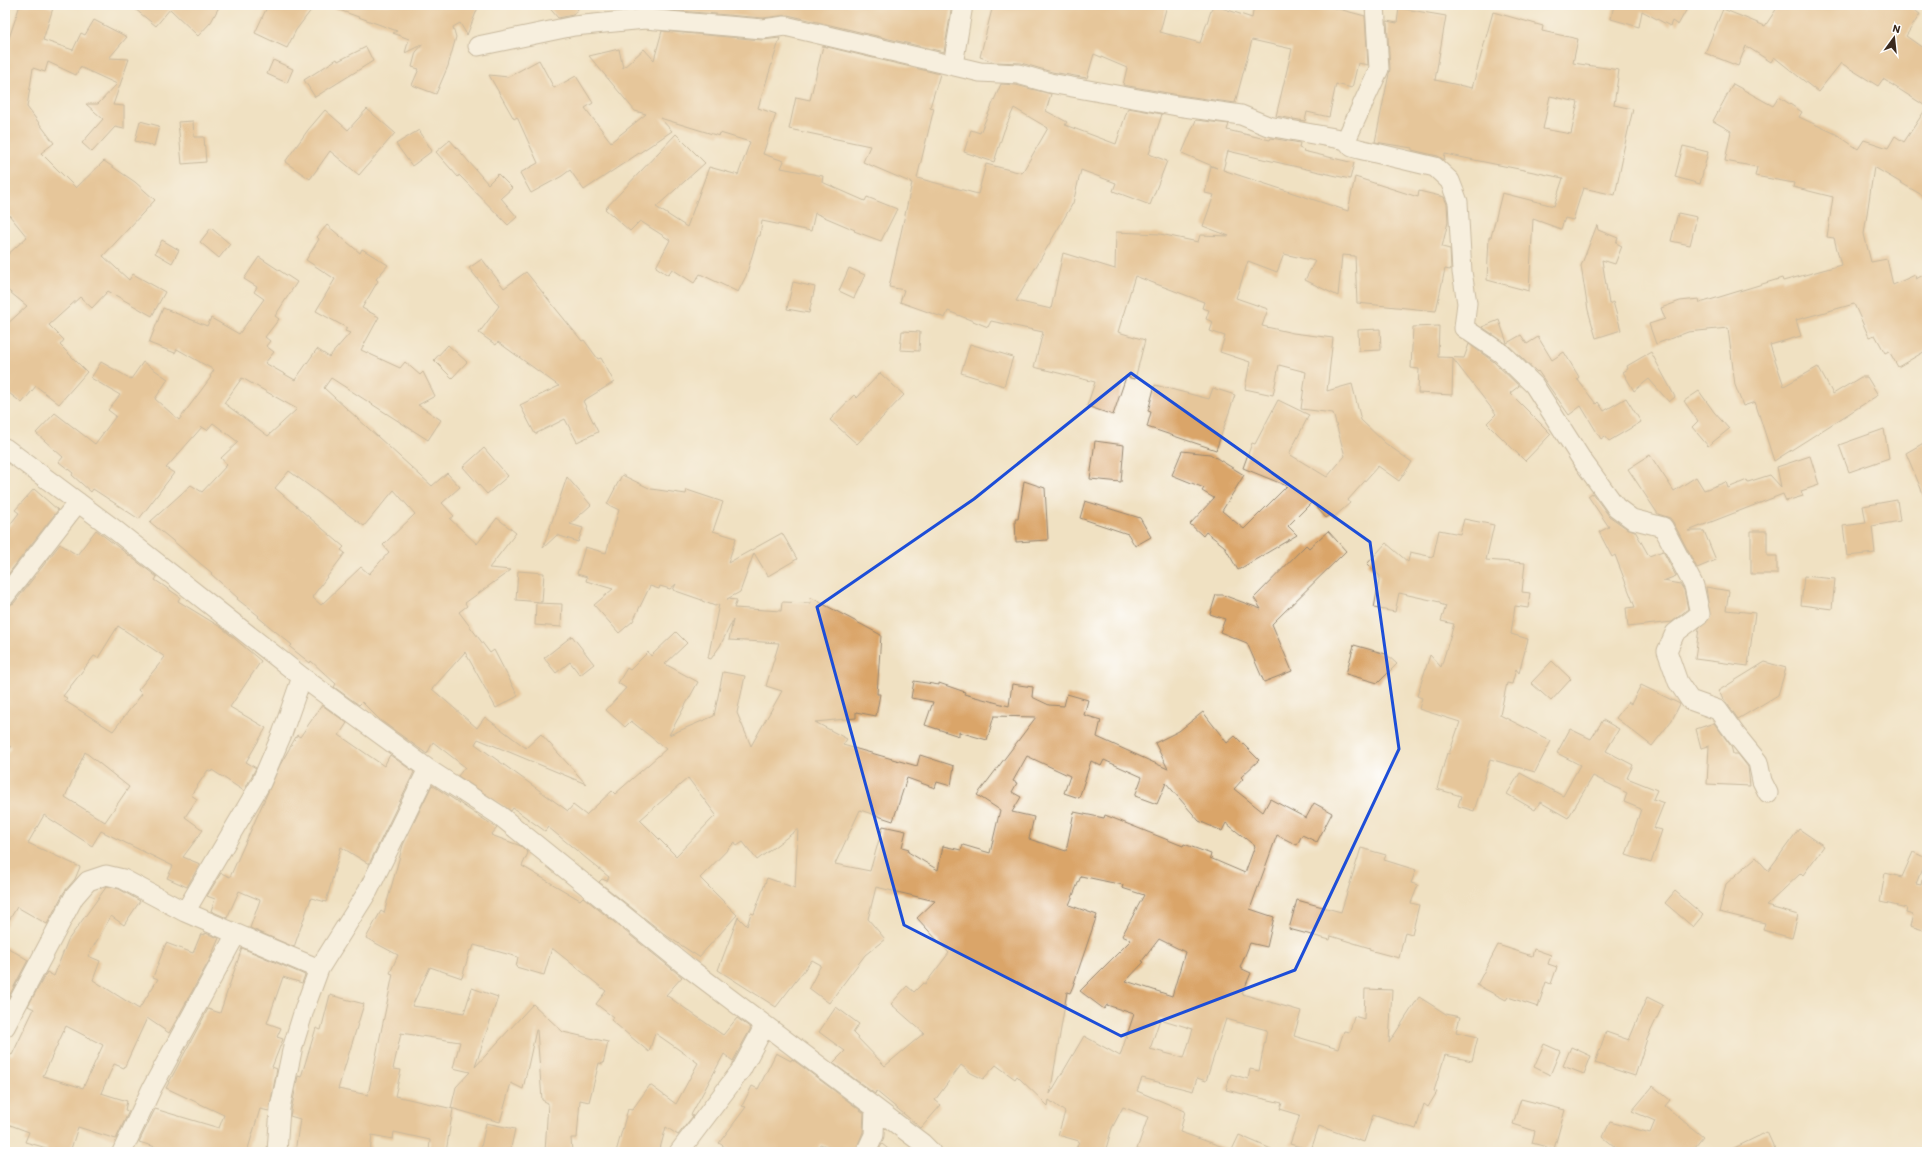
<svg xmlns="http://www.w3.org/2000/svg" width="1932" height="1157" font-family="Itim,sans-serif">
<rect width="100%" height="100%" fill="#fff"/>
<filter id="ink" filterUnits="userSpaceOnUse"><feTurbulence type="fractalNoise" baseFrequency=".025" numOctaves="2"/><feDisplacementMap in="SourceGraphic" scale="8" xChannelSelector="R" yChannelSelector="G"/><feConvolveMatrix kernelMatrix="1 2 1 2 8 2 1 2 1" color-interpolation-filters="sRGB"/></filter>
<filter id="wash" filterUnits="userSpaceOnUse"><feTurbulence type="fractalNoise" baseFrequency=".012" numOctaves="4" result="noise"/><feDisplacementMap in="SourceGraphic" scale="16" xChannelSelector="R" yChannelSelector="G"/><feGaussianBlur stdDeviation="0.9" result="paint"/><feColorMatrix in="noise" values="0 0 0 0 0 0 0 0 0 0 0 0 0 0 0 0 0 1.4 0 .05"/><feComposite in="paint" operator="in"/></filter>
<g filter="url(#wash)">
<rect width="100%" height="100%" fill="#f0e1c2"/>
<g id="blocks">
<path fill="#daa569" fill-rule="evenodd" d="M20,5H43L53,8L43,40L73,50L81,33L85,35L94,20L127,37L109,58L129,59L113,105L124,106V129L115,127L92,152L82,143L103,119L86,104H98L117,84L80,67L76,75L48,62L45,72L33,68L27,107L54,143L41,153L76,188L104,161L135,182L155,200L103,256L129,280L133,274L165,292L152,316L108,291L92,308L80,297L49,325L64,340L60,345L87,372L59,404L36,386L22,403L5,390V326L27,306L5,288V257L27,237L5,210V50Z
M130,5H220L211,22L198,36L170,9L156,26Z
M268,5H315L296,30L287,48L255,33Z
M332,5H479L467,35L460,23L453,27L456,37L448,66L436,94L412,85L419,69L412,67L416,52L423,44L405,53L409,39L393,33L397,31L331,7Z
M547,5H581L573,15L558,18Z
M669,5H952L944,52L788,15L763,18L668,10Z
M993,5H1167L1160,32L1200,43L1213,5L1252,18L1254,5H1335V8L1365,16L1368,65L1358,63L1352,88L1336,84L1329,117L1307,112L1305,121L1276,116L1292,49L1252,40L1235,103L1179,95L1123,85L1127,68L1094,54L1087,78L1052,72L1021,63L994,62L980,57Z
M1614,5H1689L1678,25L1672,21L1670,26L1642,11L1639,27L1611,19Z
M1779,5H1906L1920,14L1906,36L1927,51V198L1874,167L1864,234L1871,262L1887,259L1893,285L1915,275L1916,279L1927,273V350L1898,367L1889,351L1885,353L1875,335L1869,337L1854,304L1796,320L1801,336L1770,345L1784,386L1818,367L1833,394L1861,377H1867L1878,395L1774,461L1755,402L1743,406L1735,385L1728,328L1688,332L1656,344L1649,324L1665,319L1661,308L1680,301L1699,299L1700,303L1782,278L1783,281L1841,265L1834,238L1827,237L1833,197L1793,187L1794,183L1755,176L1757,167L1725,161L1731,131L1713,121L1733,84L1773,106L1779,97L1802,112L1799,117L1836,134L1858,149L1864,140L1888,148L1895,136L1904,142L1927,107L1883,79L1878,86L1841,63L1818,92L1774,57L1771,62L1746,46L1738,66L1705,53L1723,9L1765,26Z
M1399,8L1446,16L1435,80L1472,88L1493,12L1543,26L1542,31L1578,39L1573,63L1619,70L1614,105L1633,109L1622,157H1623L1615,195L1583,188L1573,220L1565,218L1561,229L1533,219L1529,291L1487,280L1489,237H1491L1502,193L1554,206L1563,178L1445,154L1444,160L1438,156L1412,150V148L1375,142L1390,69L1387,21L1397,23ZM1550,96L1578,102L1571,134L1543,129Z
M662,31L762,40L780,38L758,108L776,114L763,154L784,161L781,168L823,176L822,182L865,201L867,197L897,209L881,241L854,231L855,230L815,213L811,231L762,221L760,236H758L746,276L738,292L700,274L694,283L672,269L668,275L656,267L670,240L640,221L630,231L605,209L676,134L705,163L656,207L687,227L709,167L738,175L750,142L720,133L719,136L660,118L672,131L584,190L570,170L562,176L531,193L520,173L538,163L517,117L514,119L489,75L508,77L539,60L554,88L576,76L593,103L585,108L611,142L646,114L635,111L589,56L619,49L623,68L644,49L654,60Z
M823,46L940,74L930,107L934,108L917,178L978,194L986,164L1022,173L1048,128L1014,108L1004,131L994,162L964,152L971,130L980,133L1001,84L1016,85L1051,94L1046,111L1067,122L1065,125L1116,144L1128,108L1162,114L1149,154L1167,161L1150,205L1113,191L1116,183L1081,170L1073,203L1016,301L1051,309L1063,253L1115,269L1116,232L1160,234L1198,242L1200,235L1229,236L1203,226L1214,195L1205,193L1211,166L1217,168L1182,153L1196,120L1229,124L1227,130L1270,140L1271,138L1300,143L1299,148L1304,150L1303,151L1354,163L1350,179L1228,151L1223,170L1348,211L1355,177L1418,197L1419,191L1444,197L1447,204L1448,222L1442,247L1450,249L1451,268L1450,270L1445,269L1436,311L1357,303L1355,256L1342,255L1338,296L1305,280L1315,261L1284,254L1277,272L1248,261L1236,298L1268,309L1262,326L1293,333L1333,338L1327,391L1352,384L1361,420L1385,443L1412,462L1399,481L1378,466L1348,500L1350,503L1334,517L1332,514L1326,518L1312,502L1288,526L1297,535L1238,570L1224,546L1206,532L1203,536L1190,524L1214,498L1202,491L1204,488L1172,475L1182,451L1210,454L1244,475L1222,511L1244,529L1287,486L1243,468L1252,443L1255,444L1278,400L1309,415L1289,454L1327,477L1345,456L1333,413L1301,409L1306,372L1279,365L1273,395L1245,389L1250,362L1220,352L1225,336L1210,331L1213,322L1206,319L1209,310L1202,308L1204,302L1135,276L1118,332L1145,340L1135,379L1126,377L1113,415L1087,406L1095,382L1034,367L1043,332L991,321L988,327L948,311L945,318L900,302L904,290L889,287L912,183L863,162L870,146L789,129L796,97L810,100Z
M366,47L373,61L315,97L304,80L337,59L338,61Z
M273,60L293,69L287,83L267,74Z
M367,109L395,133L359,175L330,151L310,179L285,162L308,130L325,110L348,130Z
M140,121L159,126L154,146L135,141Z
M193,121L194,137H204L206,162L182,164L178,122Z
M419,130L432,151L412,166L396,144Z
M450,140L488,184L498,174L512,188L501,198L517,217L508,225L459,175L458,177L436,152Z
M1683,146L1708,152L1700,184L1675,177Z
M1678,213L1697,217L1690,245L1671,241Z
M327,225L360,253L362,249L388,265L376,279L378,281L362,308L379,317L361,350L400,368L405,362L420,375L423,372L435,396L418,405L441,420L428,440L331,378L324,388L432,486L447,473L460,487L442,503L454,516L450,519L477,544L497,518L516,533L489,568L511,570L465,603L467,606L459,612L490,653L494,650L518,696L496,708L465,652L432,689L477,728L485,717L526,748L541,734L586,784L478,739L475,744L568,811L573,805L586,815L612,791L615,794L666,749L631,721L625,727L606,710L626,688L618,683L627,668L630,670L648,652L651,656L676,632L687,643L665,664L698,682L669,735L714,716L723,672L745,676L737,713L751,746L782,691L766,686L779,643L729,640L733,620L720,646L711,659L708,658L719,604L715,606L702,601V600L673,590L676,584L670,589L660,586L659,589L650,586L633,621L619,633L594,605L613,589L586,581L587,577L577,574L585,547L606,553L619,510L607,504L622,475L651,489L686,494L687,490L723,502L713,531L736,538L728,563L782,533L797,559L768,576L754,553L740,592L727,599L737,600L734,608L781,611L782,602L811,603L810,597L881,635L877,694H880L876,716L856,712V718L815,722L847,739L843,745L917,766L920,755L954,766L951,786L937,782L935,788L907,778L893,821L860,810L835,864L870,871L883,826L906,831L902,847L909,849L908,852L938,870L943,846L961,850L963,845L990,853L1000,810L977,795L1036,717L994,716L987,740L959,732V736L925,725L933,702L911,698L914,681L939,685V683L965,692L964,694L1009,706L1012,684L1033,687L1032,697L1049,705L1064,706L1067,694L1088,700L1084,715L1101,720L1097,737L1168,769L1155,743L1179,731L1203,712L1227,743L1235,736L1259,760L1241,777L1243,779L1234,789L1263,812L1270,799L1306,818L1314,803L1332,813L1317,842L1302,835L1297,845L1277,835L1250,909L1274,917L1267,947L1250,943L1240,968L1251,973L1242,994L1301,1011L1294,1036L1338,1049L1344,1031L1350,1032L1354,1016L1364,1019L1365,989L1392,990L1389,1043L1419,997L1446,1014L1460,1017L1456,1032L1478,1037L1472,1061L1445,1055L1434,1091L1437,1092L1428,1107L1424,1104L1416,1129L1373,1115L1364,1142L1319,1126L1311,1150L1290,1144L1300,1115L1280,1109L1282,1103L1226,1090L1231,1074L1248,1079L1250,1069L1259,1071L1267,1030L1226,1019L1206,1081L1197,1078L1193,1091L1142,1078L1137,1091L1185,1111L1180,1132L1229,1149L1228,1152H1146L1137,1149L1148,1117L1123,1107L1112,1128L1105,1152H1075L1079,1141L1058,1135L1065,1112L1049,1100L1048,1106L1017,1076L1015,1079L996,1065L983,1079L971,1073L961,1065L935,1100L941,1105L921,1128L876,1091L875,1094L833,1063L845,1051L819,1032L836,1007L859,1024L853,1033L885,1066L924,1033L891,1004L907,986L914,992L923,983L925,984L949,953L917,918L935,901L876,887L868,919L885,939L865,955L829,1003L809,988L821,965L812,960L776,1007L718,970L738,917L747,926L751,913L754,914L767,878L795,888L798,829L757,860L743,842L737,846L735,842L700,878L737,915L699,957L667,936L599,882L602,879L607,881L609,877L548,827L545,831L513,808L511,811L458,776L465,767L433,742L427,754L380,720L362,702L359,705L334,687L336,684L311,661L310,663L290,647L292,645L258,617L259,616L237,599L238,598L211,574L212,573L150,522L191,485L202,492L227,465L221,458L238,442L213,423L207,430L202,427L166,468L174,473L139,519L93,489L91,492L72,475L73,473L59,462L63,457L36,433L55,413L95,444L116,416L108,410L120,395L91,378L101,362L131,379L143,362L168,379L155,399L179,420L211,377L210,376L214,370L177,349L175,353L149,343L163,308L207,326L211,318L239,334L264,299L254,292L257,287L244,279L259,257L297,282L275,316L279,319L265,337L270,341L266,346L274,352L265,363L295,380L317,349L329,357L350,333L345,331L347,328L316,311L335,279L306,260L319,239L317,237ZM242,378L297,409L268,436L224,403ZM289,471L364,526L394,490L415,514L383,545L389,552L369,574L361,567L321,605L312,597L345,553L341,550L344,547L275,488ZM1027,756L1070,776L1064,793L1079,798L1091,761L1101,766L1104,760L1142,777L1135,796L1157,804L1166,783L1199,821L1222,831L1226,823L1255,846L1245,873L1210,858L1211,854L1184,844L1183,846L1105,815L1104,818L1074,812L1066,851L1029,839L1034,817L1012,812L1021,797L1012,792L1017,783L1013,781ZM688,778L716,815L676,856L640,820ZM1081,876L1123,885L1122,888L1144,895L1122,936L1131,940L1080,991L1104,1009L1107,1005L1134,1014L1120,1056L1084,1036L1050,1094L1067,992L1070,993L1073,986L1097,915L1069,905ZM1159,939L1185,952L1172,996L1126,981L1144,962L1142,961ZM1160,1019L1193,1029L1184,1058L1150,1049Z
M1597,225L1598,230L1618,238L1616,243L1622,246L1615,264L1602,260L1609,304L1613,302L1621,330L1596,338L1588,310L1581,266Z
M211,228L230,244L219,258L200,242Z
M162,240L179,250L172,263L155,253Z
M482,259L504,288L526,272L582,341L584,340L598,359L601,358L614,382L583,401L598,432L577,442L565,419L535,434L520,405L559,386L498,342L496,345L479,333L499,306L469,268Z
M849,268L865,275L854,298L839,291Z
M793,282L815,287L809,313L787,309Z
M1499,320L1507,343L1521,335L1527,344L1538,337L1552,360L1564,352L1579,377L1577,379L1596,404L1598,402L1604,411L1626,398L1641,422L1609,441L1605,436L1601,439L1581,406L1569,415L1538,371L1537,372L1507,344L1482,327Z
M1439,326L1438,357L1464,358L1469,344L1494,362L1519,386L1510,393L1551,434L1525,461L1487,423L1496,414L1453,359L1452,395L1418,393L1419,369L1411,368L1413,327Z
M1380,329L1381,350L1359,351L1358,330Z
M902,331L920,332L919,351L900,350Z
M970,344L1013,357L1004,386L961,373Z
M448,345L467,362L452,378L434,360Z
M1651,352L1675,397L1669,402L1649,379L1634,391L1623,372L1628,369L1627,366Z
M880,373L904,395L857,444L830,420L854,395L857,398Z
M1155,385L1209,399L1213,388L1235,395L1216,450L1147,427L1151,412L1148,411Z
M1699,391L1714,412L1729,429L1708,446L1692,427L1698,421L1684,401Z
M1884,429L1889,458L1849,472L1839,445Z
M1095,441L1124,445L1121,482L1090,479Z
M1927,441V503L1906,453Z
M484,448L508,476L487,494L463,467Z
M1650,455L1674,491L1696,477L1704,490L1726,482L1728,488L1747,480L1748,482L1770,475L1781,487L1777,467L1810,456L1819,485L1801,491L1803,496L1786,501L1783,494L1688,531H1704L1716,560L1697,568L1673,522L1670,518L1658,514L1628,469Z
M567,477L591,505L570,524L583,528L578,542L557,535L543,548Z
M1024,481L1045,488L1048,540L1016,542L1015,519H1018Z
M34,489L58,510L5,578V531L19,513L15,510Z
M1592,493L1609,516L1626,528L1635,531L1649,556L1663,551L1676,576L1663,581L1680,584L1684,590L1688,609L1672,622L1628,627L1626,608L1635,607L1615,555L1612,557L1599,532L1609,527L1588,496Z
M1897,500L1900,521L1872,526L1875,553L1847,556L1843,526L1866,523L1863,506Z
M1085,501L1140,518L1151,537L1135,546L1128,534L1080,518Z
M1464,519L1494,525L1486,560L1525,563L1522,592L1530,593L1528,608L1515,606L1511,634L1528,639L1519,673L1516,669L1512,684L1507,683L1500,715L1551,741L1535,772L1490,759L1474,811L1458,806L1461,796L1437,789L1447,753L1449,754L1460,722L1419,709L1422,698L1417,696L1430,655L1441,667L1454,624L1441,621L1446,606L1440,604V602L1399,593L1395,612L1374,608L1380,576L1367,564L1386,543L1408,562L1410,552L1433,557L1439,530L1460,534Z
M96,530L157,577L155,580L180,597L178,601L222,628L261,661L230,707L266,728L246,762L256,768L244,791L212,770L211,772L208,770L191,795L197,799L185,817L203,830L183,857L200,864L187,887L167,878L173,866L101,831L92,846L44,815L28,843L80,867L75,879L64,892L47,924L17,907L5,927V757L11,747L5,743V607L14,603L60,544L77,555ZM118,626L165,657L138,690L142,694L113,731L65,701L67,698L63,696L94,656L98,658ZM85,752L129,787L105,822L65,797Z
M1328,531L1346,551L1272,624L1292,671L1264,682L1247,643L1220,632L1225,619L1210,614L1216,595H1223L1261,609L1254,598L1306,545L1309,548Z
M1751,531H1767V556H1777V574H1751Z
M518,571L544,573L542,602L516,600Z
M1804,576L1835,579L1832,609L1801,605Z
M1706,587L1729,591L1726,610L1755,613L1748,666L1695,659L1699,628L1710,617Z
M536,603L562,604L561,627L535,625Z
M572,636L594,664L580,675L570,662L556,673L544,658Z
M1354,645L1386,654L1397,664L1378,683L1346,674Z
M1552,661L1571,679L1551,701L1531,683Z
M1765,662L1786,668L1778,695L1738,719L1718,691Z
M1641,685L1680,704L1672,720L1652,746L1616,718L1628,702L1631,704Z
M322,705L347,723L339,735L384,766L390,755L414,772L369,864L341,847L326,902L311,898L294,947L250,928L260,900L239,891L227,918L211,911L215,899L207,896L221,873L230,877L280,765L297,735L300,737Z
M1603,720L1619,729L1606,751L1633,765L1627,778L1657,790L1653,799L1664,803L1654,828L1662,830L1651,863L1626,855L1641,809L1624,802L1627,793L1593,776L1568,818L1540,802L1535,810L1507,794L1520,773L1563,796L1580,765L1557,753L1570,729L1591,739Z
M1714,723L1731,746L1733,754H1738L1748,767L1750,786L1707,784L1709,746L1701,748L1696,729Z
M432,785L497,828L491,835L521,846L528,853L522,866L580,900L583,897L682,977L666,995L723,1035L737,1018L751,1028L733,1061L724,1054L691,1115L693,1116L678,1135L666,1127L659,1152H616L628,1109L632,1110L650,1085L676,1104L698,1063L655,1033L649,1052L611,1020L613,1017L596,1004L606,991L552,948L544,975L516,967L518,957L474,945L472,951L470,950L462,978L430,967L412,1006L464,1013L472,988L498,997L475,1067L533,1004L563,1032L608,1042L603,1064L599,1063L589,1102L580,1100L577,1138H571L572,1152H545L548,1103L542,1100L537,1030H536L523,1089L511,1083L500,1122L451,1108L456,1087L470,1072L453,1068L460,1042L401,1033L393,1069L401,1070L395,1096L453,1109L446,1152H429L430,1140L394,1132L393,1139L372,1135L370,1152H295L300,1119L290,1116L298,1076L301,1077L316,1028L321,1030L330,995L364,1004L338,1089L368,1095L393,974L390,973L398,955L366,938L381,911L384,913L403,845Z
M1799,829L1824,846L1803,875L1801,873L1766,906L1798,915L1792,938L1763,930L1765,923L1719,912L1726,884L1756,857L1768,871Z
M1361,848L1386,855L1384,860L1416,870L1411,883L1418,885L1411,903L1419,905L1412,934L1405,932L1399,958L1369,950L1370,948L1331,936L1330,940L1289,929L1297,900L1341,912Z
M1913,852L1926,858L1916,884L1921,885L1922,880H1927V931L1910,926L1913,915L1906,913L1907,908L1880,902L1885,873L1902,877Z
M107,886L119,889L140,901L124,925L111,916L88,956L100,961L93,980L139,1009L158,979L153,977L166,943L193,953L201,934L205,935V933L219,938L210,959L169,1033L147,1018L124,1068L114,1064L101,1093L127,1101L125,1110L129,1111L116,1139L78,1127L70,1152H46L47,1148L25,1142L29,1132L5,1123V1052L12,1055L34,1009L28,1006L47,972L54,976L68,940ZM66,1026L103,1045L83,1088L43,1076Z
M1675,891L1703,915L1693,927L1665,903Z
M1498,945L1532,956L1534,949L1551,955L1548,964L1557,967L1551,984L1546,982L1538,1007L1508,997L1506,1000L1477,985Z
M5,946L28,960L9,996L5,994Z
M242,948L305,975L302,983L283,977L267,1023L281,1028L277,1037L283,1039L272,1067L277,1069L269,1111L260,1109L247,1152H161L162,1149L139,1142L155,1109L219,1128L224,1115L166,1088L208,1009L220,1013Z
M1647,997L1663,1005L1647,1039L1635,1076L1595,1063L1606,1032L1629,1040Z
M1544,1044L1560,1051L1550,1075L1534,1067Z
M1571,1047L1591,1056L1584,1074L1563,1066Z
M776,1053L791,1061L792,1059L864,1113L863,1132L855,1152H844L820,1144L817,1152H732L719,1143L746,1107L742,1106L752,1086L758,1089Z
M1653,1086L1670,1100L1665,1106L1703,1137L1691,1152H1621L1603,1137L1610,1122L1650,1133L1655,1121L1632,1111Z
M1521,1099L1565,1110L1554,1149L1532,1143L1535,1131L1513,1124Z
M486,1123L515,1129L510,1152H480Z
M1767,1132L1776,1152H1726Z
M1239,1135L1278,1152H1231Z
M882,1144L892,1152H878Z"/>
</g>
</g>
<g filter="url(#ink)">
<use href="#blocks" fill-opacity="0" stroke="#968670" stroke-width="1"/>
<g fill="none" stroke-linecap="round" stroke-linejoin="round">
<defs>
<path id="minor" d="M1375,5L1379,69L1346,140L1352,147L1359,149L1435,167L1450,181L1458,202L1462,272L1467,303L1464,328L1501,353L1534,385L1582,460L1616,507L1632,519L1663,527L1694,586L1700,614L1675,633L1667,651L1678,682L1690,700L1718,710L1736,735L1758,762L1762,781L1768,793
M478,46L574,26L645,19L763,29L785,26L980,72L1018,74L1050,83L1177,106L1241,115L1268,126L1346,140
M953,65L963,5
M5,448L114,529L302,677L428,769L499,815L685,965L922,1143L931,1152
M5,596L78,502
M185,912L261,783L282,734L302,677
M5,1027L74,897L88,881L106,875L123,879L185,912L319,969
M122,1152L152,1088L236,934
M277,1152L280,1108L293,1046L305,1007L319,969L368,891L428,769
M679,1152L741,1070L765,1025
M866,1152L874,1135L875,1108"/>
</defs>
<use href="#minor" stroke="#968670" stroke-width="21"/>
<use href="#minor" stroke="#fff" stroke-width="19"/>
</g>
</g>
<path d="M0 0H1932V1157H0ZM1131,373L1370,542L1399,749L1295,970L1121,1036L904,925L817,607L974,499Z" fill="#f0e1c2" fill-opacity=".55" fill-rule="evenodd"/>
<path fill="none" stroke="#1d4ed8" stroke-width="3" stroke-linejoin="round" d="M1131,373L1370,542L1399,749L1295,970L1121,1036L904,925L817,607L974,499Z"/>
<rect width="1932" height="1157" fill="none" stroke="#fff" stroke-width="20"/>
<g transform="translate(1894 38) rotate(15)" stroke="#ffffff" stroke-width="3" paint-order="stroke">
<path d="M0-3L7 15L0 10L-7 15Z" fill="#3b2a1e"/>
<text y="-6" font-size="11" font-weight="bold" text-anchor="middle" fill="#3b2a1e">N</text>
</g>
</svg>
